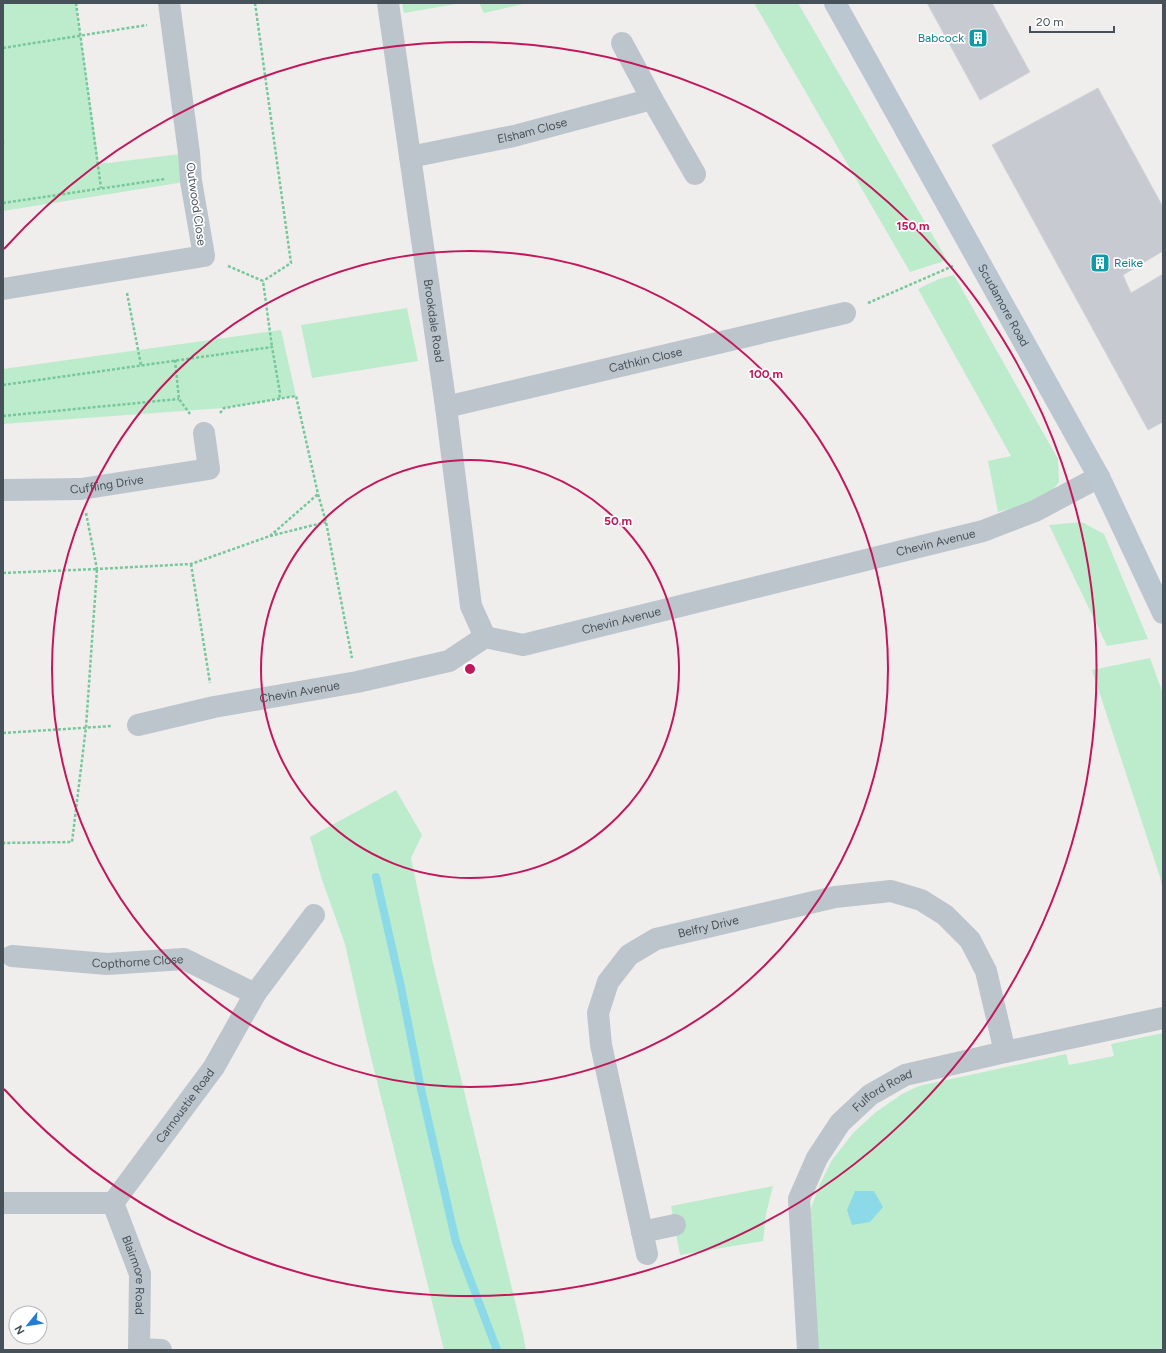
<svg xmlns="http://www.w3.org/2000/svg" width="1166" height="1353" font-family="Figtree,sans-serif">
<rect width="100%" height="100%" fill="#f0eded"/>
<path fill="#bdeccc" d="M3,3H76L99,164L189,153L191,181L3,211Z
M402,3H462L404,13Z
M479,3H527L484,13Z
M754,3H798L947,260L910,272Z
M954,275L1058,459L1059,482L1047,497L1017,507L998,512L988,461L1011,456L918,289L939,279Z
M407,308L418,361L312,378L301,325Z
M281,330L296,396L224,408L3,424V369Z
M1082,522L1104,534L1148,639L1107,646L1049,525Z
M1150,658L1163,694V891L1160,877L1092,670Z
M396,790L422,835L411,858L433,963L523,1334L526,1350H444L365,1033L345,944L322,880L310,837Z
M1163,1033V1350H815L808,1216L820,1184L832,1160L853,1133L876,1112L902,1094L919,1086L1066,1054L1069,1065L1114,1056L1111,1044Z
M773,1186L766,1214L763,1241L680,1255L671,1206Z"/>
<path fill="#8cdae7" d="M855,1191H874L883,1207L870,1222L852,1225L847,1210Z"/>
<g fill="none" stroke-linecap="round" stroke-linejoin="round">
<path stroke="#8cdae7" stroke-width="8" d="M376,877L401,987L421,1089L456,1242L497,1350"/>
</g>
<path fill="#c7cad0" stroke="#d1d4d8" d="M927,3H992L1030,72L980,100Z
M1098,88L1163,207V251L1123,275L1131,293L1163,274V422L1148,430L992,145Z"/>
<g fill="none" stroke-linecap="round" stroke-linejoin="round">
<path stroke="#76c89b" stroke-width="2.5" stroke-dasharray="3 2" stroke-linecap="butt" d="M76,3L101,188
M255,3L291,263L263,281
M3,48L147,25
M3,141V145
M3,203L165,179
M228,266L263,281L272,347
M127,293L141,365
M868,303L953,266
M175,360L179,399L190,414
M3,385L272,347L280,393L279,399
M220,413L224,408L296,396L318,494L326,522L352,658
M3,416L179,399
M86,513L97,569L191,564L270,536L326,522
M270,536L318,494
M191,564L210,683
M3,573L97,569L86,727L72,842L3,843
M3,733L112,726"/>
<g stroke="#bcc5cc" stroke-width="22">
<path id="s1" d="M388,3L446,407L471,606L485,637"/>
<path d="M622,43L652,99"/>
<path id="s2" d="M410,157L514,136L652,99L695,174"/>
<path d="M3,289L204,256L191,181L189,153L169,3"/>
<path id="s3" d="M446,407L845,313"/>
<path id="s4" d="M3,490L81,489L209,469L204,433"/>
<path id="s5" d="M138,725L214,707L357,682L449,661L485,637L523,645L983,531L1035,511L1099,477"/>
<path id="s6" d="M12,956L107,964L184,959L255,994"/>
<path id="s7" d="M3,1203H113L214,1067L255,994L314,915"/>
<path id="s8" d="M113,1203L140,1274L139,1350"/>
<path d="M642,1232L675,1225"/>
<path id="s9" d="M647,1254L601,1045L598,1013L608,982L629,955L656,939L835,897L891,891L921,900L945,915L970,940L986,971L1005,1052"/>
<path d="M139,1349L161,1350"/>
<path id="s10" d="M808,1350L799,1199L817,1158L840,1123L870,1095L905,1075L1005,1052L1163,1018"/>
</g>
<path stroke="#bbc7d0" stroke-width="22" id="s11" d="M835,3L1099,477L1163,613"/>
</g>
<g fill="none" stroke="#c2185b" stroke-width="2">
<circle cx="470" cy="669" r="209"/>
<circle cx="470" cy="669" r="418"/>
<path d="M4 249A627 627 0 1 1 4 1089"/>
</g>
<defs>
<symbol id="building-square" viewBox="-11 -11 22 22"><rect x="-9" y="-9" width="18" height="18" rx="4" fill="#0f9aa8" stroke="#fff"/><path d="M-4-6H4V6H1V3H-1V6H-4ZM-2.5-4.3h1.7v1.8h-1.7ZM.8-4.3h1.7v1.8H.8ZM-2.5-1h1.7V.8h-1.7ZM.8-1h1.7V.8H.8Z" fill="#fff"/></symbol>
</defs>
<g fill-rule="evenodd">
<use href="#building-square" x="967" y="27" width="22" height="22"/>
<use href="#building-square" x="1089" y="252" width="22" height="22"/>
</g>
<g text-anchor="middle" stroke-width="3.5" stroke-linejoin="round" paint-order="stroke">
<g font-size="12" fill="#0d838f" stroke="#fff" text-anchor="end">
<text x="964" y="42">Babcock</text>
<text x="1114" y="267" text-anchor="start">Reike</text>
</g>
<g font-size="12" fill="#465159" stroke="#fff">
<text dy="4" stroke="none"><textPath href="#s2" startOffset="125">Elsham Close</textPath></text>
<text transform="translate(196 204) rotate(82)" y="4">Outwood Close</text>
<text dy="4" stroke="none"><textPath href="#s11" startOffset="346">Scudamore Road</textPath></text>
<text dy="4" stroke="none"><textPath href="#s1" startOffset="321">Brookdale Road</textPath></text>
<text dy="4" stroke="none"><textPath href="#s3" startOffset="205">Cathkin Close</textPath></text>
<text dy="4" stroke="none"><textPath href="#s4" startOffset="104">Cuffling Drive</textPath></text>
<text dy="4" stroke="none"><textPath href="#s5" startOffset="825">Chevin Avenue</textPath></text>
<text dy="4" stroke="none"><textPath href="#s5" startOffset="501">Chevin Avenue</textPath></text>
<text dy="4" stroke="none"><textPath href="#s5" startOffset="165">Chevin Avenue</textPath></text>
<text dy="4" stroke="none"><textPath href="#s9" startOffset="398">Belfry Drive</textPath></text>
<text dy="4" stroke="none"><textPath href="#s6" startOffset="126">Copthorne Close</textPath></text>
<text dy="4" stroke="none"><textPath href="#s10" startOffset="292">Fulford Road</textPath></text>
<text dy="4" stroke="none"><textPath href="#s7" startOffset="231">Carnoustie Road</textPath></text>
<text dy="4" stroke="none"><textPath href="#s8" startOffset="76">Blairmore Road</textPath></text>
</g>
</g>
<circle cx="470" cy="669" r="6" fill="#c2185b" stroke="#fff" stroke-width="2"/>
<g font-size="12" text-anchor="middle" font-weight="bold" fill="#c2185b" stroke="#fff" stroke-width="3.5" stroke-linejoin="round" paint-order="stroke">
<text x="913" y="230">150 m</text>
<text x="766" y="378">100 m</text>
<text x="618" y="525">50 m</text>
</g>
<rect width="1166" height="1353" fill="none" stroke="#465159" stroke-width="8"/>
<g transform="translate(28 1325) rotate(240)"><circle r="19" fill="#ffffff" stroke="#b5b9bd"/>
<path d="M0-3L7 15L0 10L-7 15Z" fill="#227bd5"/>
<text y="-6" font-size="11" font-weight="bold" text-anchor="middle" fill="#465159">N</text>
</g>
<path d="M1030 26v6h84v-6" fill="none" stroke="#465159" stroke-width="2"/>
<text x="1036" y="26" font-size="12" fill="#465159" stroke="#ffffff" stroke-width="3" paint-order="stroke">20 m</text>
</svg>
